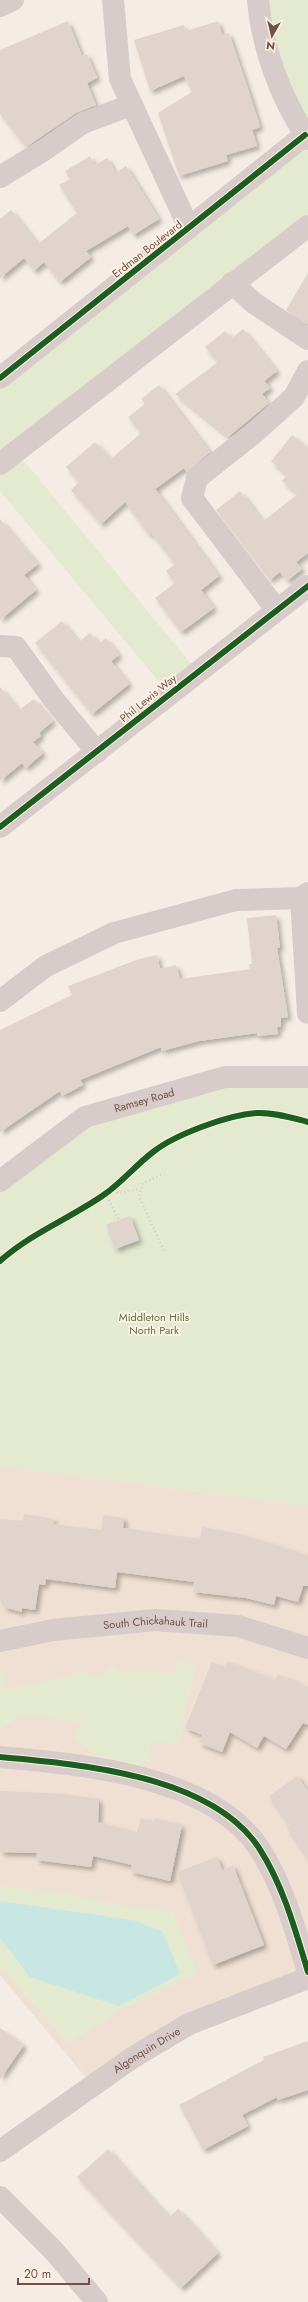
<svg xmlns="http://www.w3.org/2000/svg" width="308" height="2302" font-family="Jost,sans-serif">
<defs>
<filter id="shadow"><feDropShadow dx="3.5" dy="3.5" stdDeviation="2" flood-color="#0004"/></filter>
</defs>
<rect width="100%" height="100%" fill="#f5ede5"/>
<path fill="#f0e0d3" d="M0,1466L308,1506V1978L296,1982L92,2085L0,1975Z"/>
<path fill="#e3ead0" d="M258,0H308V226L16,451L197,671L169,694L0,491V378L305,135Z
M225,1077H308V1506L0,1466V1181L85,1117Z
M182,1661L195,1668L178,1746L163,1742L148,1743L152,1760L138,1765L94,1755L73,1736L83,1722L21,1715L0,1729V1670L8,1676L1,1687L3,1690L73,1675L80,1670C92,1678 103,1678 112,1666L120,1671L175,1673L178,1662Z
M0,1886L61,1893L121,1905L172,1911L198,1973L123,2009L68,2043L0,1967Z"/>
<path fill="#c8e6e4" d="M0,1901L132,1920L163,1932L180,1974L119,2006L30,1977L0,1938Z"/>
<path fill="#e1d4cd" filter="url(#shadow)" d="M68,21L82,56L87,54L97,78L87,83L96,105L76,113L26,147L0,114V50Z
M218,21L222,35L229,33L250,95L260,127L252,130L257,146L226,155L228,161L179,176L158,113L192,92L184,76L150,91L134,40L184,25L186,31Z
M90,156L95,165L107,158L116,173L126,166L159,219L133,235L128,226L86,251L91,257L60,282L44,262L34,271L24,258L0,278V219L11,210L38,244L77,213L59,185L70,179L65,171Z
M308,273V324L286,310Z
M243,329L277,371L264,381L270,388L262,394L269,403L228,437L175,394L218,362L205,347L225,331L232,338Z
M159,385L210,452L187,472L184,468L155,489L219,576L201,590L214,608L181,632L155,598L175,583L166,571L175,564L151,533L149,535L125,502L101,524L71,490L79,482L66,467L95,442L111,459L141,433L128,417L145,404L141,399Z
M292,435L308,448V553L296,562L302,569L287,581L280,572L270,580L216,510L240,491L263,521L298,494L282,481L287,475L271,461Z
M0,519L38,564L24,575L36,590L0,620Z
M62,621L79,642L90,633L99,644L106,638L119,655L111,661L129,684L92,714L35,643Z
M0,687L19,710L34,699L53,721L39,733L41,736L33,742L43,753L26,768L22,763L0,781Z
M276,915L280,948H277L288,1017L281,1018V1027H277L278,1034L257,1036V1033L199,1041L162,1051L161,1047L80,1080L83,1085L62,1096L60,1091L0,1132V1030L72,995L68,986L139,959L157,955L160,969L176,965L180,979L250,969L249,964H252L247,918Z
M130,1216L139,1240L115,1249L106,1225Z
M24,1514L54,1519L53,1524L101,1530L103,1515L124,1518L123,1528L200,1539L202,1527L240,1534L308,1555V1586H303L298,1602L276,1596L274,1605L246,1598L193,1592L194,1582L117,1572L115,1588L46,1579L45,1585L39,1584L35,1610L22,1608V1612L3,1607L4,1601H0V1519L23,1521Z
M228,1661L275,1680L278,1674L289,1681L290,1678L308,1689V1725L303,1723L286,1749L264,1736L257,1748L230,1732L222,1752L199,1743L202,1735L185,1728L212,1662L225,1667Z
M297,1776L308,1791V1858L287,1828L290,1825L269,1796Z
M0,1791L64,1794L99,1799L98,1822L137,1832L141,1818L155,1821V1818L182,1825L170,1881L131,1872L132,1865L93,1856L91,1867L36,1860L37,1853L0,1852Z
M217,1857L222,1870L233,1865L264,1945L213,1965L177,1872Z
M0,2028L24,2045L0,2079Z
M308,2041V2090L278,2100L277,2097L242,2115L248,2126L203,2150L179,2105L264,2060L263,2057Z
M108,2149L169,2217L178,2209L218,2253L181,2288L77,2177Z"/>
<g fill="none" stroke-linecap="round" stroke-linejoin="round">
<path stroke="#d6ccc8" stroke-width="2.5" stroke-dasharray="1 3" stroke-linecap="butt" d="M161,1175L143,1183L139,1196L165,1253
M113,1185L118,1193L140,1189
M105,1193L119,1220"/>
<g stroke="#d7ccc9" stroke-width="22">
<path d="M113,0L120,79L189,228"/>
<path d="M258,0C262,48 281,99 308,139"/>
<path d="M0,6L13,0"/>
<path d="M0,177L44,150L83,123L131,105"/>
<path d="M232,283L254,303L308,339"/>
<path d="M0,378L305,135"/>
<path d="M0,464L308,226"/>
<path d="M276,609L192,498L197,478L254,433L294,397L308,371"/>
<path d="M0,646L16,647L54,700L97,752"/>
<path d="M0,827L308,586"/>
<path d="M301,898L308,1013"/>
<path d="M0,1001L46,966L114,933L236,900L301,898L308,893"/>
<path id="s1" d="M0,1181L85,1117L225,1077H308"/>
<path id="s2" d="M0,1641L53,1630L156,1620L238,1626L308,1648"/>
<path d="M0,1757C79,1764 211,1775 259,1848C283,1885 295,1929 308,1972"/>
<path id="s3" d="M0,2151L132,2058L189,2024L308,1978"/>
<path d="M0,2197L54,2251L97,2302"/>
</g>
<defs>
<path id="cycleway" d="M0,378L305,135
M0,827L308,586
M0,1261C31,1233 71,1218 105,1194C122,1182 136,1165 153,1152C176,1134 228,1115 257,1113C274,1112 292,1118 308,1122
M0,1757C79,1764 211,1775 259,1848C283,1885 295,1929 308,1972"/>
</defs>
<use href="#cycleway" stroke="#fff1e4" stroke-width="8"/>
<use href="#cycleway" stroke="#1b5e20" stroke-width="6"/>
</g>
<g text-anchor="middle" stroke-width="3.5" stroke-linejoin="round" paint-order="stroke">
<g font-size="11" fill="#715147" stroke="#fff1e4">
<text transform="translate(147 249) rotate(-38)" y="4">Erdman Boulevard</text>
<text transform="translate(148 698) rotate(-39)" y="4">Phil Lewis Way</text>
<text dy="4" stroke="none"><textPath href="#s1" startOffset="168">Ramsey Road</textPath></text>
<text dy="4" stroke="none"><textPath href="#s2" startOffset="157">South Chickahauk Trail</textPath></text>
<text dy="4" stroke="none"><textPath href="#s3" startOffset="178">Algonquin Drive</textPath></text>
</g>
<g font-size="11" fill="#577740" stroke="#fff1e4">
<text x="154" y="1321">Middleton Hills<tspan x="154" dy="13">North Park</tspan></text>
</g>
</g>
<g transform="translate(272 36) rotate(188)" stroke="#fff1e4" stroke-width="3" paint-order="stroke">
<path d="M0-3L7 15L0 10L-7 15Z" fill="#715147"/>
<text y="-6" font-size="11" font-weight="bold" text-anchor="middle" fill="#715147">N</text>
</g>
<path d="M18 2278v6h71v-6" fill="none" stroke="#715147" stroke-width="2"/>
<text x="24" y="2278" font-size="12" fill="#715147" stroke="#fff1e4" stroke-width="3" paint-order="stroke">20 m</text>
</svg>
